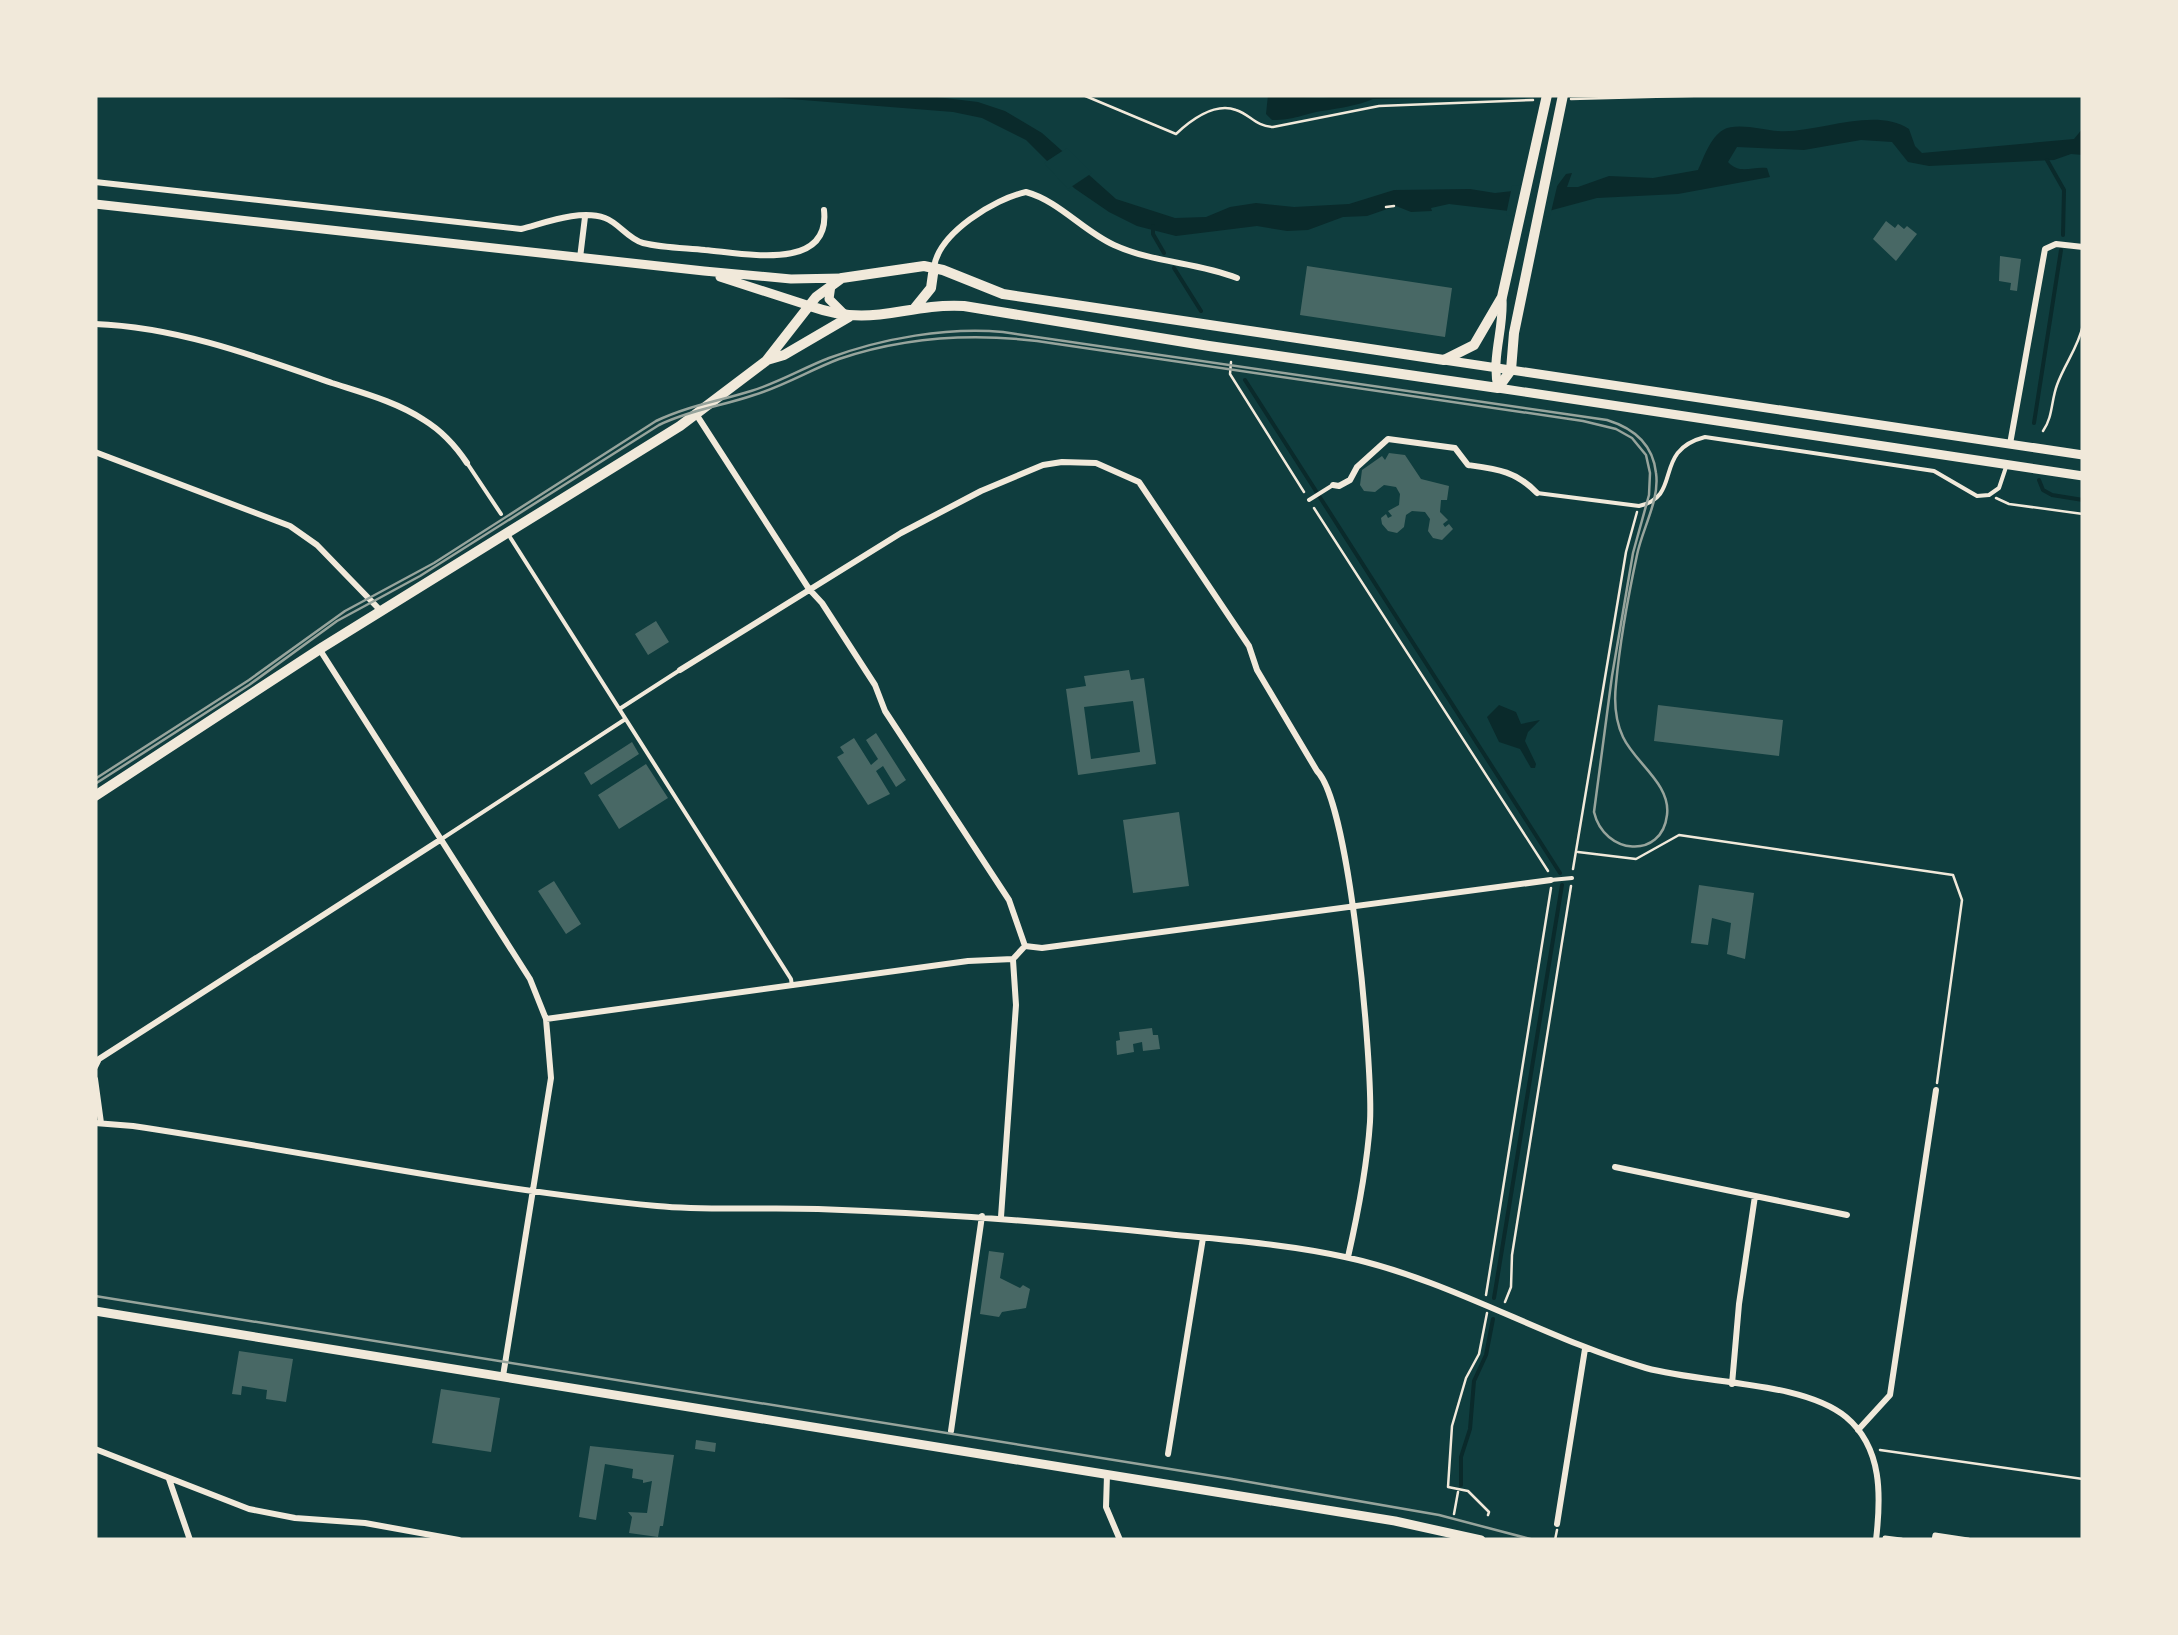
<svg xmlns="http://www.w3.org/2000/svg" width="2178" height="1635" font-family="'Open Sans',sans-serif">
<rect width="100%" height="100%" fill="#0f3d3e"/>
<path fill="#0a2a2b" d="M740,95H920L978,102L1005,111L1042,133L1116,199L1175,218L1206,217L1230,207L1256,203L1294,207L1349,204L1394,190L1470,189L1495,193L1557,186L1566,174L1572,173L1567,187H1578L1609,176L1653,178L1698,170C1704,157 1710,138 1723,130C1736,122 1763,130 1778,131C1817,134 1873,106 1909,129L1915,146L1922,153L2074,139L2083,128V155L2071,154L2054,160L1929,166L1908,162L1892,142L1861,140L1804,150L1737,147L1728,162C1740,175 1752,166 1767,168L1770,177L1678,194L1597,198L1545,212L1526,213L1449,204L1431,208L1432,211L1411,212L1396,206L1367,216L1343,217L1308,230L1287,231L1257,226L1176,236L1137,226L1109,212L1074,188L1026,140L982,118L953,112Z
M1268,95C1288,95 1324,101 1340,95H1593L1373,99C1356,106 1341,108 1322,111C1302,114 1296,120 1272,120L1266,114Z
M1499,705L1516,712L1521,724L1540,720L1528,732L1525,741L1536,764L1535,768H1531L1520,749L1499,742L1487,717Z"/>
<path fill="#0f3d3e" d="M1067,148L1092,173L1068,189L1044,163Z
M1560,174L1550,216L1526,218L1506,215L1512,186L1554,181Z"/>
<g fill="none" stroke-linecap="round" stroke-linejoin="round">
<path stroke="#0a2a2b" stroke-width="4" d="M2047,160L2064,190L2063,235
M1153,226V234L1164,253
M1174,268L1201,311
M1245,380L1560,873
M2034,423L2061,250
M2039,480L2043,490L2052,495L2083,500
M1494,1298L1562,885
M1461,1485V1457L1470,1429L1474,1381L1486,1355L1493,1319"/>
</g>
<path fill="#486865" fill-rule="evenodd" d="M1886,221L1895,228L1898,224L1904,229L1907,226L1917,234L1896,261L1873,239Z
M2000,256L2021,259L2017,291L2010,290L2011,283L1999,281Z
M1307,266L1452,288L1445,337L1300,315Z
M1389,453L1405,455L1421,479L1449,486L1447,500H1441L1440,512L1448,520L1443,524L1445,527L1449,524L1453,529L1442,540L1433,538L1428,531L1430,519L1425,512L1412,511L1406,515L1404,527L1397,533L1388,531L1382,524L1381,518L1386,514L1388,518L1392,516L1388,511L1399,505L1400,494L1396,487L1384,485L1375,492L1364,491L1360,485L1362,470L1382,456L1385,460Z
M656,621L669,642L648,655L635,634Z
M1129,670L1131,680L1144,678L1156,764L1078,775L1066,689L1086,686L1084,676ZM1133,701L1140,752L1091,759L1084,707Z
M1658,705L1783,720L1779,756L1654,741Z
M876,733L906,780L896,787L883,766L876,771L890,794L868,805L837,757L844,753L840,747L854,738L871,765L878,759L866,740Z
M632,742L639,754L591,785L584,773Z
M646,764L668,798L619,829L598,795Z
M1179,812L1189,886L1133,893L1123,820Z
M554,881L581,924L566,934L538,891Z
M1699,885L1754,893L1745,959L1727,954L1731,923L1712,918L1708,945L1691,943Z
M1152,1028L1153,1035H1158L1160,1049L1143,1051L1142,1042L1133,1044L1134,1052L1117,1055L1116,1041L1120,1040L1119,1032Z
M989,1251L1004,1253L1000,1278L1020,1288L1023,1285L1030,1289L1026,1308L1002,1312L999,1317L980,1314Z
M239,1351L293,1359L286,1402L266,1399L267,1390L242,1386L241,1395L232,1394Z
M441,1389L500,1398L491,1452L432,1443Z
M696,1440L716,1443L715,1452L695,1449Z
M590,1446L674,1455L663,1526H660L658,1537L629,1533L632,1517L628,1512L647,1513L652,1481L643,1483V1480L632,1478L633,1469L605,1464L596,1520L579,1517Z"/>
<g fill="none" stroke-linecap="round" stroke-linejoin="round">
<path stroke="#f1e9da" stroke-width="2.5" d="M1083,95L1176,134C1191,120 1214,102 1236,110C1251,115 1255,126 1273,127L1379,106L1533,100
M1571,99L1723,95
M1386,207L1394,206
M1231,362L1230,374L1304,492
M2043,431C2053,417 2051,401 2057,385C2065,363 2078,348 2083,325
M1996,498L2009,504L2083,514
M1314,508L1548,871
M1578,852L1636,859L1679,835L1953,875L1962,900L1937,1083
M1573,869L1626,552L1637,512
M1486,1295L1551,888
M1505,1302L1511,1287L1512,1255L1571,886
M1487,1313L1479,1354L1466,1378L1452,1426L1448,1487L1468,1491L1489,1512L1488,1515
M1880,1450L2083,1479
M1454,1514L1458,1492
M1555,1540L1557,1530"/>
<path stroke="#f1e9da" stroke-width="4" d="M467,463L501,514
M1537,493L1639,506C1684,496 1651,451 1705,437L1934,471L1977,496L1989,495L1999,488L2006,467
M1309,500L1333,485
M508,534L791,979L792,986
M621,708L680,670
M440,840L624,720
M1551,880L1572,878"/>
<path stroke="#f1e9da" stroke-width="5" d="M1885,1538L1901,1540
M1934,1540L1935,1535L1968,1540"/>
<path stroke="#f1e9da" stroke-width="6" d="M95,182L521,229C545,223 580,209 605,218C619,223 628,239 643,243C663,248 686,248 705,250C742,253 831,273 824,210
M580,258L585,217
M934,267C939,233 994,199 1026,192C1059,201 1083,231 1114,245C1153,263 1197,262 1237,278
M95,324C177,327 255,356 332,383C363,393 397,402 424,420C442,431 455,445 467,463
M696,414L809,589L822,603L875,685L885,711L1009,900L1025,946
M2010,444L2045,249L2056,244L2083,247
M95,452L290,526L317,545L381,611
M1333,485L1339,486L1350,480L1357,467L1388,439L1455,448L1468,465C1497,469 1516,471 1537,493
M320,650L530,979L546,1019L551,1078L503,1376
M680,670L901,533L981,491L1043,465L1062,462L1096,463L1139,482L1249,646L1257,670L1317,771C1350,803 1373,1067 1370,1122C1367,1167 1358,1213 1348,1257
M1025,946L1042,948L1551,880
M546,1019L968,961L1013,959L1025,946
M95,1067L99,1059L440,840
M95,1079L101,1123
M95,1123L133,1126C308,1152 481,1189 657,1206C710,1211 764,1207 818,1209C935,1213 1050,1222 1167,1234C1226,1240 1287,1244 1345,1257C1451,1280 1543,1338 1646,1368C1704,1384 1802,1381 1846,1417C1883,1448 1881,1497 1876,1540
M1615,1167L1847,1215
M1001,1217L1016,1005L1013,960
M1732,1384L1739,1304L1755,1196
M1858,1430L1890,1395L1936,1090
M951,1431L982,1216
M95,1449L249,1509L295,1518L365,1523L459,1540
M1168,1454L1203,1238
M1107,1475L1106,1507L1120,1540
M169,1479L190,1540
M1557,1524L1585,1349"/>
<path stroke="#f1e9da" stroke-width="9" d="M95,1311L1395,1521L1481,1540"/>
<path stroke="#f1e9da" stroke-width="9" d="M95,204L704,271L791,279L842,278
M720,277L810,306
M831,285L829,299L845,315
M1502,299C1504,330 1491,356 1498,388L2083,476
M1444,360L2083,455"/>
<path stroke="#f1e9da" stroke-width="10" d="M810,306C875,329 902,303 964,306L1209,346L1498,388L1511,370L1514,333L1563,95
M914,309L931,288L934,267
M767,360L784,355L849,317
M95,796L323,647L680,426L766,361L816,297L842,278L924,266L943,270L1003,294L1444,360L1474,345L1502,297L1547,95"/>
<path stroke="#97a49c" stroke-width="2.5" d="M95,779L249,680L345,611L434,563L656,421C687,406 719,401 751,391C778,383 803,368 829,358C883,338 947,327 1003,332L1607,420C1633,428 1653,444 1656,473C1660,500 1642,529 1637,555C1628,597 1620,641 1616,684C1614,702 1615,720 1623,737C1635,763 1671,784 1667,815C1662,860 1604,855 1594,812L1612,676L1633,553L1649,495L1650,473L1646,455L1632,438L1616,429L1583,421L1037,341C970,333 904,337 839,359C810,370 784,386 754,395C722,406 690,410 659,425L420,576L337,621L249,685L95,784
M95,1296L1232,1479L1439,1515L1534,1540"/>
</g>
<rect width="2178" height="1635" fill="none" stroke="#f1e9da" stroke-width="195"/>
</svg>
